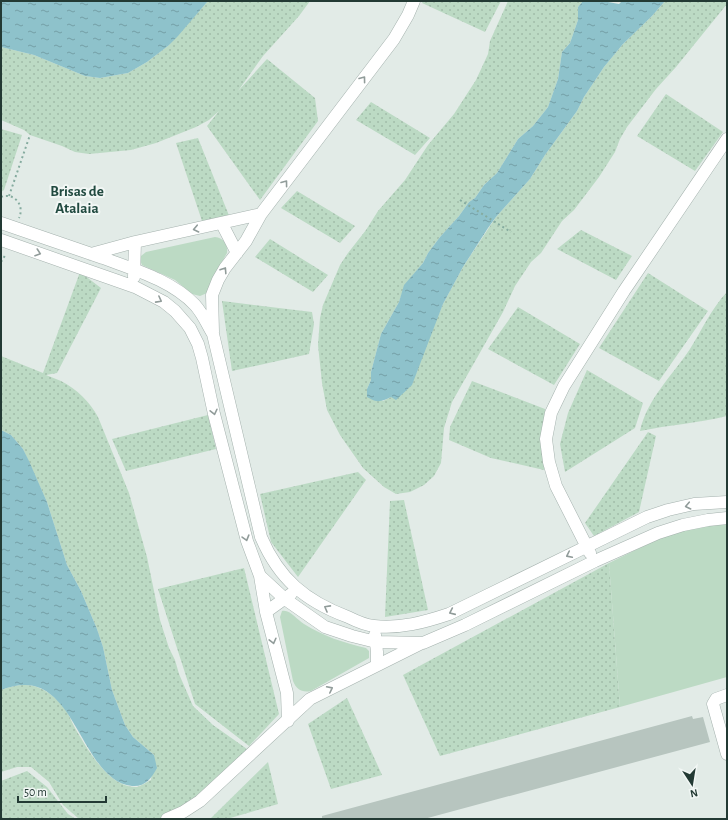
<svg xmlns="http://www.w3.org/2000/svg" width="728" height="820" font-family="'Alegreya Sans',sans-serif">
<defs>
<pattern id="grass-dots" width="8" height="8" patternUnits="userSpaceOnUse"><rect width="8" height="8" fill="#bcdac4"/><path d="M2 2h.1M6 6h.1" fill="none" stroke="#a1bca9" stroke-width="1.8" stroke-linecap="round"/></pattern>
<pattern id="water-ripples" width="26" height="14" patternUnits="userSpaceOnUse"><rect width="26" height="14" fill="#8ec2cb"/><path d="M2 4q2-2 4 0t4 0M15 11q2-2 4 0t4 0" fill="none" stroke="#749fa6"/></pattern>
</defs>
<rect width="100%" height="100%" fill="#e2ebe7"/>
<path fill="url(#grass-dots)" d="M208,1H310L299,16L263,56L238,91L267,59L315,98L318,121L260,200L207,126L219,111L209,120L196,127L156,143L131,150L89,154L75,152L62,146L30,135L24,130L1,120V47L34,55L85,76L100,78L128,73L147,62L168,46Z
M423,1H501L485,32L422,3Z
M508,1H583L578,7V20L570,43L562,52L558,79L548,107L533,126L518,139L497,173L484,185L475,198L469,202L459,216L440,237L428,253L423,263L405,285L399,302L381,334L371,372V380L367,389L383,401L391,397L417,372L420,359L443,304L463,267L496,217L530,179L545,155L577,111L584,97L604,67L623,44L652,16L665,1H727V4L676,67L656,89L627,127L620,139L615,152L599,177L574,210L562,221L541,253L531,262L515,286L503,312L452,402L444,428L441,463L434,476L424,485L410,492L396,494L384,487L363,468L340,435L327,410L322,383L318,345L320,318L323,305L340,265L348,253L366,230L378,211L405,180L428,145L454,114L476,80L488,54L490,41Z
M666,94L723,132L695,171L637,136Z
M371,102L430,138L415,155L356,120Z
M1,129L22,135L4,190L1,192Z
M198,138L230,218L202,221L176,143Z
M297,191L355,226L340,243L281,208Z
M581,230L632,256L616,280L557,249Z
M270,239L328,275L313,292L255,257Z
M80,272L101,288L57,373L46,375C51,377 56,379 61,381C77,389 90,402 98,417L129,493L147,557L160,620L169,648L175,660L179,674L193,706L213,725L247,749L199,798L165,817L157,819H79L63,805L49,782L31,767H17L1,772V690C8,687 17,685 25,685C42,685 58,698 67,712C70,717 72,723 75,728C87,749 110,789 137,787C141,786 147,782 151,780L154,755L133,737L125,725L112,690L103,647L97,629L81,591L67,565L47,502L23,449L11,435L1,430V356L43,373Z
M648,273L708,311L659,381L599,348Z
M727,292V416C698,423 669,425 640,431C647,399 672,376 690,349C702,330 711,309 727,292Z
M222,301L312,312L314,324L309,354L232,371Z
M518,307L580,344L554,385L488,349Z
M587,370L643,403L635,428L565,472L560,444L568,413Z
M472,381L545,409L544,470L491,458L449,440L450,427Z
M208,415L216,449L126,471L112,439Z
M648,432L656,436L639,512L594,536L585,523Z
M358,472L366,480L298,577L271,542L260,494Z
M404,500L428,610L385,617L390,501Z
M609,563L620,707L440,756L403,675Z
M244,568L279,714L249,746L195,704L158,589Z
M347,698L382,775L331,789L308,724Z
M268,762L278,804L227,819H210Z
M27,771L47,787L68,814L76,819H1V781Z"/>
<path fill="#bcdac4" d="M215,237C224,238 228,244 227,253L215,274L207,293L200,296L192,294L175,280L142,265L140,260L141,256L146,252Z
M727,523V677L620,707L609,563L658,539L700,526Z
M282,611C290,609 297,620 304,624C323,636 344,643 366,648L369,651V658L311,691C302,693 296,689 293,681L280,617Z"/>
<path fill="url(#water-ripples)" d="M1,1H208L178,36L168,46L147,62L128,73L100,78L85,76L34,55L1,47Z
M583,1L608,2L619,4L622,1H665L652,16L623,44L604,67L584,97L577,111L545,155L530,179L496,217L488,228L463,267L443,304L412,385L396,400L391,397C381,402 377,403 367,397V389L371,380V372L381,334L399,302L404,285L423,263L428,253L440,237L459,216L469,202L475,198L484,185L497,173L518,139L533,126L548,107L558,79L562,52L570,43L578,20V7Z
M1,430L11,435L23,449L29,461L47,502L67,565L81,591L97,629L103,647L112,690L125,725L133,737L154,755L157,768C151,779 145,787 132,786C84,781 77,685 25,685C17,685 8,687 1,690Z"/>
<path fill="#b7c5bf" d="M692,716L693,719L703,717L710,742L424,819H322V816Z"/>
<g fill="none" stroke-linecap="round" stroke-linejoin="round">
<defs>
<path id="minor" d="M1,223C35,235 69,246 103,258C135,270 171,280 195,305C203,314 207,324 213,334L261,537C279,579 305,601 348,617C356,621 365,625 374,626C400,629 425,622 449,614L647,517L668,510L694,504L727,502
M222,224L237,253
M1,240L135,287L164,302L175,311L190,328L198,344L202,358L214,414L247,541L260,576L285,599L325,627L352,636L376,642L423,643L465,625L595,561L658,533L683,525L708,520L727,518
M91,254L135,242L261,214
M134,277L135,242
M213,332L212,295L218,280L225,268L246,241L261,214L394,39L408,15L414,1
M590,553L556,486L549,462L546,439L551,413L564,386L624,291L727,139
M260,576L266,612L287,693L288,721
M266,612L291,594
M375,635L377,652V665
M727,695L716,699L713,704L727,754
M167,819L183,812L200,801L310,699L422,643"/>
</defs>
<use href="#minor" stroke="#a5b2ae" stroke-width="13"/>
<path stroke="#85ab9f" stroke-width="2" stroke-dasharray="2 3" stroke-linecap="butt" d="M9,196L30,135
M1,197C14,192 25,205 19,218
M460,200L511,232
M1,262L6,254"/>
<use href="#minor" stroke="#fff" stroke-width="12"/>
</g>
<defs><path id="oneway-chevron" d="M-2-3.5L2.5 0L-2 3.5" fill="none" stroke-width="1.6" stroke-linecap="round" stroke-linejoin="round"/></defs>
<g stroke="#919c9a">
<use href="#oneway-chevron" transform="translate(363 79) rotate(-53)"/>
<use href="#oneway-chevron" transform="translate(285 183) rotate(-53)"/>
<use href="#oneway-chevron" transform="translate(196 229) rotate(168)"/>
<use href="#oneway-chevron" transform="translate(38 253) rotate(19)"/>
<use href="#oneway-chevron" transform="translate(224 270) rotate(-57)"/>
<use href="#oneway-chevron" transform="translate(159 300) rotate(28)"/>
<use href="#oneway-chevron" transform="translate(214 412) rotate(77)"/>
<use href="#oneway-chevron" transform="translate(688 506) rotate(168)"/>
<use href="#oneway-chevron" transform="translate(246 538) rotate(74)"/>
<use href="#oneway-chevron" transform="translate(569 555) rotate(154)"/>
<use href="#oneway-chevron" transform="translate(327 608) rotate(-151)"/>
<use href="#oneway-chevron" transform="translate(452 612) rotate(156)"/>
<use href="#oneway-chevron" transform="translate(273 641) rotate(76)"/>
<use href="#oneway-chevron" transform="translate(330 689) rotate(-27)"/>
</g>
<g text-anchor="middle" stroke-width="4" stroke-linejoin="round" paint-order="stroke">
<g font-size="15" font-weight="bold" fill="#214a40" stroke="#f2f7f5">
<text x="77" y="196">Brisas de<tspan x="77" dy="17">Atalaia</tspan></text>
</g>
</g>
<rect width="728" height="820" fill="none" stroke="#233a34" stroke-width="4"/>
<g transform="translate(692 784) rotate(168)" stroke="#f2f7f5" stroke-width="3" paint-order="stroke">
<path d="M0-3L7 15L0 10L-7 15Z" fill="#233a34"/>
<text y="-6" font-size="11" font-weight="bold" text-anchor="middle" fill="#233a34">N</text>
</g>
<path d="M18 796v6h88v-6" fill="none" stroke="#233a34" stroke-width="2"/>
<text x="24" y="796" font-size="12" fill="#233a34" stroke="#f2f7f5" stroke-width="3" paint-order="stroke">50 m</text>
</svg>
